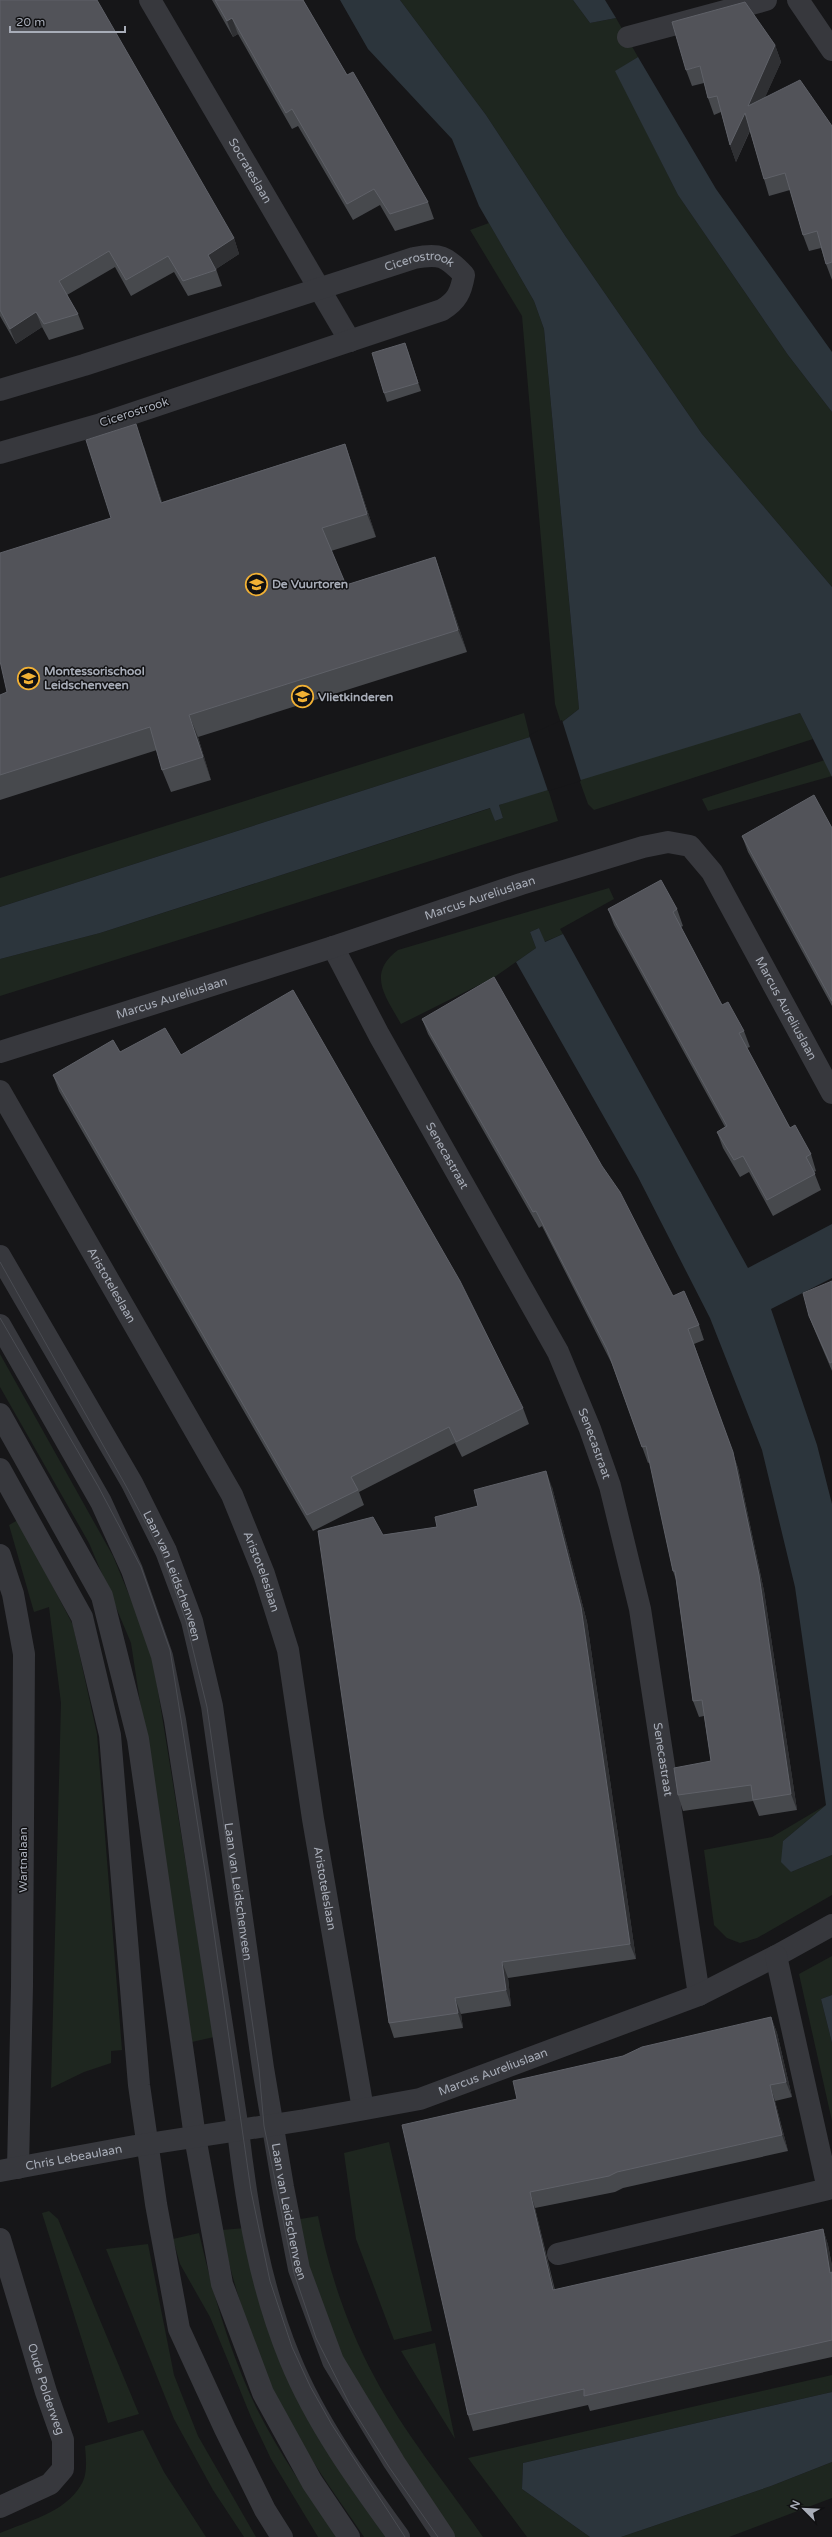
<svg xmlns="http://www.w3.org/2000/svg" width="832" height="2537" font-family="'Varela Round',sans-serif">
<rect width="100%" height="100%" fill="#161618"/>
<path fill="#1e261f" d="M400,0H573L590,23L616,18L638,57L616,71L678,195L788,355L832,412V587L702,434L566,237L486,115Z
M489,223L534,301L544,329L579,709L561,723L555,704L522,316L470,230Z
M524,713L530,737L0,907V878Z
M800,713L813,739L594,810L588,804L579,779Z
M825,760L832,776L708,811L702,799Z
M548,789L558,821L0,996V959L100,933L491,808L495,821L503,818L499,805Z
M609,888L614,899L560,929L563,934L544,942L539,928L530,932L536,948L493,978L401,1024C386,997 366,974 398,950Z
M0,1354L113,1556L151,1648L214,2037L192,2042L131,1643L89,1543L0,1387Z
M18,1520L73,1625L97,1734L122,2050L111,2051V2063L84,2072L51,2088L61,1703L49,1607L34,1612L9,1525Z
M826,1805L783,1841L791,1872L832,1855V1895L757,1938L740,1943L727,1938L714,1925L704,1850L772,1837Z
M832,1956V1995L821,1999L832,2043V2121L799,1974Z
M389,2142L432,2331L394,2340L356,2239L344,2153Z
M49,2211L58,2219L139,2414L108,2423L42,2213Z
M318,2216C329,2272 347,2326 374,2376C404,2433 447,2485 483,2537H455C422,2490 381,2440 355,2389C327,2334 312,2278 295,2220Z
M246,2228L269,2329L394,2537H364C334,2492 300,2447 277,2398C252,2344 234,2288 221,2230Z
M199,2233C213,2294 230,2354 258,2411C280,2455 310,2496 336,2537H318L271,2459L251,2417L210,2317L180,2264L173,2239Z
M148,2244L174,2375L198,2436L256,2537H244L213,2490L174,2419L106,2249Z
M435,2343L455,2439L401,2351Z
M832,2375V2392L523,2463L522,2489L590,2537H527L468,2458Z
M143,2430L164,2472L206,2537H0V2533C26,2522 66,2512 81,2485C88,2474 86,2459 85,2446Z
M832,2462V2498L729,2537H621L771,2486Z"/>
<path fill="#2c353c" d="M340,0H400L486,115L566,237L702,434L832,587V777L800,713L499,805L503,818L495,821L490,808L100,933L0,959V907L530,737L561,723L579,709L544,329L534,301L479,206L452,139L368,49Z
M573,0H605L616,18L590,23Z
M638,57L716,189L832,352V412L788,355L678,195L615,71Z
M539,928L545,942L563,934L748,1268L832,1224V1278L771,1309L817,1445L832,1504V1855L791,1872L781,1862L783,1841L826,1805L795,1587L762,1450L710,1318L638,1177L516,962L536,948L530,932Z
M832,1995V2043L821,1999Z
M832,2392V2462L771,2486L621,2537H590L522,2489L523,2463Z"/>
<path fill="#161618" d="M562,720L581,781L548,791L529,735Z"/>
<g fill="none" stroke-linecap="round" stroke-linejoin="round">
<g stroke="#37383d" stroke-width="22">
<path id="s1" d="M150,0L350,341"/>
<path d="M798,0L832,50"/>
<path d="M628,37L766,0"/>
<path id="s2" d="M0,390L84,365L414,258C440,253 446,256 464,275C461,292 457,301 442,310L101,424L0,453"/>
<path id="s3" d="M333,947L379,1035L558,1352L590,1429L610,1486L640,1609L699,1995"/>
<path id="s4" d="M0,1052L333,947L521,884L643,847L668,842L690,846L712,872L832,1093"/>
<path id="s5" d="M0,1091L232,1495L264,1574L288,1650L313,1819L363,2109"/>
<path id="s6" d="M0,1256L132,1483L166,1551L192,1621L212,1706L263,2068L283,2187L299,2269L333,2361L394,2462L444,2537"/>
<path d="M0,1325L101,1502L132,1570L162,1656L175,1720L238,2130C247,2209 260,2286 290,2359C316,2423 359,2482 399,2537"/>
<path d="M0,1414L102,1596L138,1739L195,2137L222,2284L263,2393L312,2482L349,2537"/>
<path d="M0,1469L82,1617L110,1735L139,2085L156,2204L179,2329L225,2429L265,2510L282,2537"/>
<path d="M0,1555L13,1594L24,1654L22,1986L18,2168"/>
<path id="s7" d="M0,2171L135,2146L305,2120L420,2099L699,1995L776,1956L832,1925"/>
<path id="s8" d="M0,2239L46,2392L63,2440V2469L50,2484L0,2507"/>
<path d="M558,2254L828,2189L776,1956"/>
</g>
<path stroke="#4a4c52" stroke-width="1" d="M0,1262L126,1486L162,1554L186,1621L207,1707L259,2069L264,2126L294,2273L316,2338L350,2405L389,2467L438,2537
M0,1318L98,1486L141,1567L170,1650L206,1877L251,2191L270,2281L292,2347L310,2386L332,2425L405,2537"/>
</g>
<path fill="#47494d" d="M0,0L234,238L239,254L216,269L222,286L188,296L174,272L131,296L115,267L67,295L78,314L84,329L49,340L42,327L16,344L0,316Z
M212,0H303L347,75L428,202L434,219L395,231L380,205L353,220L298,126L292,129L238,34L233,37Z
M775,45L781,62L765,97L832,126V280L826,264L821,248L809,251L803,235L790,190L769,196L764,179L750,131L736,162L730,145L721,112L714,115L708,98L704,83L692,86L686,70Z
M408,351L421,391L387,402L384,393Z
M345,444L353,467L376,537L331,551L346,585L435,557L443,580L467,652L198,737L211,780L171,792L162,770L157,750L0,800V695L7,692L111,518L144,447L162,502Z
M832,828V1006L748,852L742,836Z
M608,909H677L683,926L681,927L722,1005L744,1031L750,1047L747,1048L790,1128L811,1154L816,1171L814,1172L821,1190L773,1216L749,1172L740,1177L723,1148L717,1132L725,1127L614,925Z
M422,1019L699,1325L704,1340L694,1344L738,1468L764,1591L797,1810L759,1816L753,1801L683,1811L678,1795L711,1761L704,1716L699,1717L693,1701L676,1580L673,1571L650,1462L648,1463L612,1364L542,1226L539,1228L428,1034Z
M120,1052L181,1055L523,1408L529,1424L462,1457L455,1443L359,1492L364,1505L313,1531L59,1091L53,1075Z
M832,1281V1371L815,1331L809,1316Z
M552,1487L587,1622L636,1959L508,1978L511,2006L461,2014L463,2028L394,2038L389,2023L383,1535L437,1527Z
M771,2017L777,2033L792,2097L775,2101L788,2151L623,2188L615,2192L535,2208L555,2290L823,2229L828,2245L832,2266V2357L590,2411L588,2405L473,2431L468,2415L517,2099L623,2056Z"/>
<path fill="#2f3033" d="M232,18L238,34L233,37L227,21Z
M775,45L781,62L754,122L748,106Z
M745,113L750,130L736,162L730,145Z
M234,238L239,254L213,271L208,255Z
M36,312L42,327L16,344L10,329Z
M405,343L408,351L421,391L418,383Z
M136,424L144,447L169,525L161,503Z
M345,444L353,467L376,537L367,514Z
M435,557L443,580L467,652L458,630Z
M189,715L198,737L211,780L203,757Z
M688,1329L738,1468L764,1591L797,1810L791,1794Z
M546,1471L552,1487L587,1622L636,1959L630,1944Z
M502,1962L508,1978L511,2006L506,1990Z
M455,1998L461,2014L463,2028L458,2013Z
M771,2017L777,2033L792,2097L786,2082Z
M770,2085L775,2101L788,2151L782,2135Z
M530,2192L535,2208L558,2306L553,2290Z
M823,2229L828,2245L832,2266V2278L830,2273Z"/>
<path fill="#525359" stroke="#5f6168" d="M0,0H97L234,238L208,255L216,270L183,281L168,256L126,280L109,251L59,281L78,314L44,324L36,312L10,329L0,310Z
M215,0H303L347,75L353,72L428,202L390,214L374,189L347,204L292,109L286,113L232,18L227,21Z
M745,2L775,45L748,106L800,80L832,126V262L826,264L817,231L803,235L785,173L764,179L745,113L730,145L717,96L708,98L700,66L686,70L672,22Z
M405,343L418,383L384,393L372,353Z
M136,424L161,503L345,444L367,514L322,528L346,585L435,557L458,630L189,715L203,757L162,770L150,727L0,775V695L7,692L0,661V553L111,518L86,440Z
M814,795L832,828V1001L742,836Z
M661,880L677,909L673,912L722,1005L728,1002L744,1031L739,1033L761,1074L790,1128L795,1125L811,1154L806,1157L815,1174L767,1200L743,1156L734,1160L717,1132L727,1126L608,909Z
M494,977L602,1166L620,1192L673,1296L684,1291L699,1325L688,1329L733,1452L759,1575L791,1794L753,1800L751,1785L678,1795L674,1768L711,1761L702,1700L693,1701L675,1571H673L646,1446L642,1447L607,1349L536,1211L533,1212L422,1019Z
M293,990L460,1281L523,1408L456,1442L449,1427L351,1477L358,1490L307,1515L53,1075L113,1040L120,1052L165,1028L181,1055Z
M832,1281V1362L830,1363L809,1316L803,1293Z
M546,1471L581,1607L630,1944L502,1962L506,1990L455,1998L458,2013L389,2023L318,1531L373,1517L383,1535L437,1527L435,1517L478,1506L474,1490Z
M771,2017L786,2082L770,2085L782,2135L617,2172L609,2176L530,2192L553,2290L823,2229L830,2273L832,2272V2340L584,2396V2389L468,2415L402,2125L517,2099L513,2081L623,2056L642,2047Z"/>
<defs>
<symbol id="school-ring" viewBox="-11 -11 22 22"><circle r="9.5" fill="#111113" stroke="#f2b134" stroke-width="1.5"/><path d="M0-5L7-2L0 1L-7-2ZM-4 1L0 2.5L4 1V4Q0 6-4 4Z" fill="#f2b134"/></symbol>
</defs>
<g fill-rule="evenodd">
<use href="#school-ring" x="244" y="572" width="25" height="25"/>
<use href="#school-ring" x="16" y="666" width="25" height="25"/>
<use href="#school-ring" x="290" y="684" width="25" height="25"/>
</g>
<g text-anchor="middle" stroke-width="3" stroke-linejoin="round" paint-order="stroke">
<g font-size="12" fill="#a8adb8" stroke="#111113">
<text dy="4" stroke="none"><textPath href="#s1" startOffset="198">Socrateslaan</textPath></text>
<text dy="4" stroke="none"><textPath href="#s2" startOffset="440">Cicerostrook</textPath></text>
<text transform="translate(134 412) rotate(-18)" y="4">Cicerostrook</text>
<text dy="4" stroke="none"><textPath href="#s4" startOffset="504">Marcus Aureliuslaan</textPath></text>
<text dy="4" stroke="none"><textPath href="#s4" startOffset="180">Marcus Aureliuslaan</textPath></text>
<text dy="4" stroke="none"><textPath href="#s4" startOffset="912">Marcus Aureliuslaan</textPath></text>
<text dy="4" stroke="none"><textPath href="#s3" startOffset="238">Senecastraat</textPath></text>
<text dy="4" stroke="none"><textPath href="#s5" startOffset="224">Aristoteleslaan</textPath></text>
<text dy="4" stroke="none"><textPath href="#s3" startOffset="562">Senecastraat</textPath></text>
<text dy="4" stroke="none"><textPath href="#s5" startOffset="548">Aristoteleslaan</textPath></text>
<text dy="4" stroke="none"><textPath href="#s6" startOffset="364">Laan van Leidschenveen</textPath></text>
<text dy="4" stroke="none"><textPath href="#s3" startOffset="886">Senecastraat</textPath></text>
<text transform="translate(23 1860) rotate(-90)" y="4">Wartnalaan</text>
<text dy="4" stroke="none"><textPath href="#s5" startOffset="872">Aristoteleslaan</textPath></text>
<text dy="4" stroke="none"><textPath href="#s6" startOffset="688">Laan van Leidschenveen</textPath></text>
<text dy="4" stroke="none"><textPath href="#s7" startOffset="504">Marcus Aureliuslaan</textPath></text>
<text dy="4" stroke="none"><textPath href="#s7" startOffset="75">Chris Lebeaulaan</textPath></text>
<text dy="4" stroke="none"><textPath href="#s6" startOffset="1012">Laan van Leidschenveen</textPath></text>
<text dy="4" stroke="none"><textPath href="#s8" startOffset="157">Oude Polderweg</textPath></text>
</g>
<g font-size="12" font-weight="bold" fill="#a8adb8" stroke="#111113" text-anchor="start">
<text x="272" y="588">De Vuurtoren</text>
<text x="44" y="675">Montessorischool<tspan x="44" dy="14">Leidschenveen</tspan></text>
<text x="318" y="701">Vlietkinderen</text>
</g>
</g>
<g transform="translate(804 2509) rotate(294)" stroke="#111113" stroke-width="3" paint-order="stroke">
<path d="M0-3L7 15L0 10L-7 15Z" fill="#a8adb8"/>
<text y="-6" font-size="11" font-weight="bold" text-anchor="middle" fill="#a8adb8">N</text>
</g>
<path d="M10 26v6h115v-6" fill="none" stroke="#a8adb8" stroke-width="2"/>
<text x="16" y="26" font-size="12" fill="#a8adb8" stroke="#111113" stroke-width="3" paint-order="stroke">20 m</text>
</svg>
